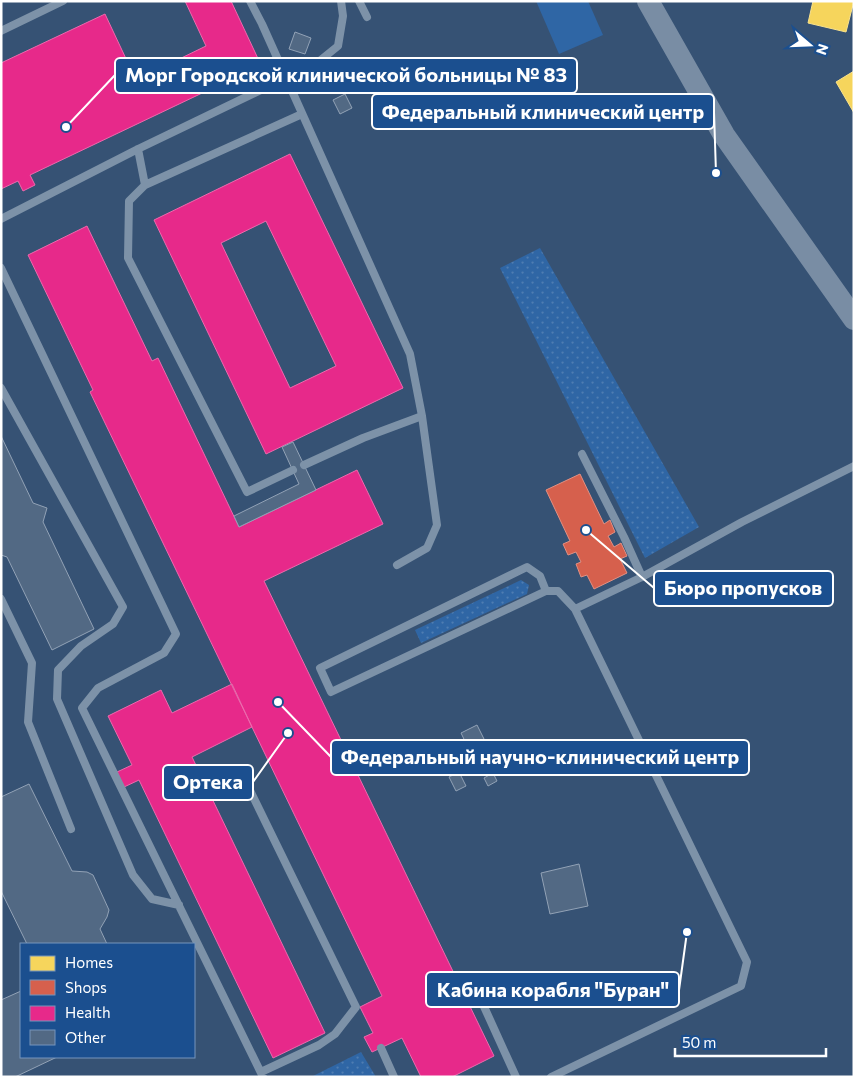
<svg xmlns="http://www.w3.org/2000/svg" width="855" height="1078" font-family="Commissioner,sans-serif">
<defs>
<pattern id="grass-dots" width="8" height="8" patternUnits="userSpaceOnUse" patternTransform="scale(1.25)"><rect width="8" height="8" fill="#2f66a5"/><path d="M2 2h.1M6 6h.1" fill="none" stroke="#4e7db2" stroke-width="1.8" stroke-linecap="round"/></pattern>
</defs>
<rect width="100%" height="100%" fill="#365274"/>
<path fill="url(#grass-dots)" d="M540,248L699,527L645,558L500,268Z
M521,580L529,585L527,594L421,643L415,630Z
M361,1052L376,1077H311Z"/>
<path fill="#2f66a5" d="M536,1H588L603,35L559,54Z"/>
<path fill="#f6d55c" stroke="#f9e28d" d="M813,1H854L846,32L808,23Z
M854,71V113L836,82Z"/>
<path fill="#d6604d" stroke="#e29082" d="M580,474L604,524L610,520L615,532L608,536L614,547L621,543L627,556L620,559L627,573L594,589L587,575L581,577L576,564L581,562L576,552L568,555L563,544L570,541L546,490Z"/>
<path fill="#e7298a" stroke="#ee69ad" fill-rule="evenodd" d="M185,1H231L261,65L30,175L35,185L23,191L18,181L1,189V63L105,14L136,80L206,46Z
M290,154L403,388L266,454L154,220ZM266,221L336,366L290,388L221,243Z
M87,226L152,361L158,358L239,527L357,470L383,524L264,581L494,1056L452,1077H421L402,1038L372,1052L364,1037L373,1033L360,1007L382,996L90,392L93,390L28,255Z
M232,684L252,727L192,757L325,1033L273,1058L139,780L124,787L117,772L132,765L108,716L161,690L172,713Z"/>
<path fill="#526984" stroke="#92a2b6" d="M295,32L311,38L305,54L289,49Z
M345,94L352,108L340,114L333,100Z
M1,436L33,503L47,508L43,522L94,629L52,650L7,557L1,555Z
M293,442L316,490L239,527L234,516L299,484L282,447Z
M477,725L491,753L484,756L486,761L477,766L461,733Z
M459,772L466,786L456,791L449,777Z
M493,773L497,781L488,786L484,778Z
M29,784L72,871L87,872L93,875L109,910L107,917L100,929L107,944H27L1,891V797Z
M579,864L588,906L550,914L541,873Z
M21,991V1057H57L15,1077H1V1000Z"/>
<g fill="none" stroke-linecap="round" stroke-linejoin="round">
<path stroke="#7d92a8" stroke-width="8" d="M250,1L262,24L410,354L422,416L437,525L427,548L397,565
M359,1L367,17
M1,31L63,1
M138,149L145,185L129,201L128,258L247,492L293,470
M145,185L302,114
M1,219L138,149L317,63L338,46L343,16L341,1
M1,268L176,634L164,653L98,688L82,708L263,1077
M1,388L123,607L113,624L81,646L58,670L57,699L133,875L152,899L179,905
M582,454L624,537L642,577
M304,465L363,438L422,416
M527,567L540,576L546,591L331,692L320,668Z
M546,591H558L575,609L642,577L742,522L854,466
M1,599L32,663L28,722L71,829
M241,772L356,1007L335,1034L319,1045L261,1072
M481,1000L516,1077
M381,1048L394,1077
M551,1077L741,986L747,962L575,609"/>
<path stroke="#798da4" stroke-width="22" d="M648,1L724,135L854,319"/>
</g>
<path fill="none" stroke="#fff" stroke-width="2" d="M66 127L115 75M716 173L714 112M586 530L654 588M278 702L331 757M288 733L253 782M687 932L679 990"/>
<g fill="#fff" stroke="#1b4f8f" stroke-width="2">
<circle cx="66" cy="127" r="5"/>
<circle cx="716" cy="173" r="5"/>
<circle cx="586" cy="530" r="5"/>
<circle cx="278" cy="702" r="5"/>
<circle cx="288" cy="733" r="5"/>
<circle cx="687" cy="932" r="5"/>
</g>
<g fill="#1b4f8f" stroke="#fff" stroke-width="2">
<rect x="115" y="58" width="462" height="35" rx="5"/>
<rect x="372" y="94" width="342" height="35" rx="5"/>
<rect x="654" y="571" width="179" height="35" rx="5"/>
<rect x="331" y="740" width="418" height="35" rx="5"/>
<rect x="163" y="765" width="90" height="35" rx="5"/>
<rect x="426" y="972" width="253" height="35" rx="5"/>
</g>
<g font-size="20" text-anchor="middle" font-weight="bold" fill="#fff">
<text x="346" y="82">Морг Городской клинической больницы № 83</text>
<text x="543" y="119">Федеральный клинический центр</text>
<text x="743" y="595">Бюро пропусков</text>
<text x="540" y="764">Федеральный научно-клинический центр</text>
<text x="208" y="789">Ортека</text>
<text x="553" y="997">Кабина корабля "Буран"</text>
</g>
<rect width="855" height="1078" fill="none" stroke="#ffffff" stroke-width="5"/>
<rect x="20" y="943" width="175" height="115" fill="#1b4f8f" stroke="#7695bc"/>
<rect x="30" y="956" width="25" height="15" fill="#f6d55c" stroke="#7695bc"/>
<text x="65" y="968" font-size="15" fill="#ffffff">Homes</text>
<rect x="30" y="980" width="25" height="15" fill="#d6604d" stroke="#7695bc"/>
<text x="65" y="993" font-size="15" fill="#ffffff">Shops</text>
<rect x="30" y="1006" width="25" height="15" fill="#e7298a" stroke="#7695bc"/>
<text x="65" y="1018" font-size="15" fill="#ffffff">Health</text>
<rect x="30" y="1030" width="25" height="15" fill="#526984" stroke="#7695bc"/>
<text x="65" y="1043" font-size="15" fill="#ffffff">Other</text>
<g transform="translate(810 45) rotate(109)" stroke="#1b4f8f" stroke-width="4" paint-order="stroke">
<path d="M0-4L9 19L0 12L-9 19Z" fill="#ffffff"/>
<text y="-8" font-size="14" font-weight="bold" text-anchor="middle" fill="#ffffff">N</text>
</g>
<path d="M675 1048v8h151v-8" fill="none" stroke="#ffffff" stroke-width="2.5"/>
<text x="682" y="1048" font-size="15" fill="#ffffff" stroke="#1b4f8f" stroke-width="4" paint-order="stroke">50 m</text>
</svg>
